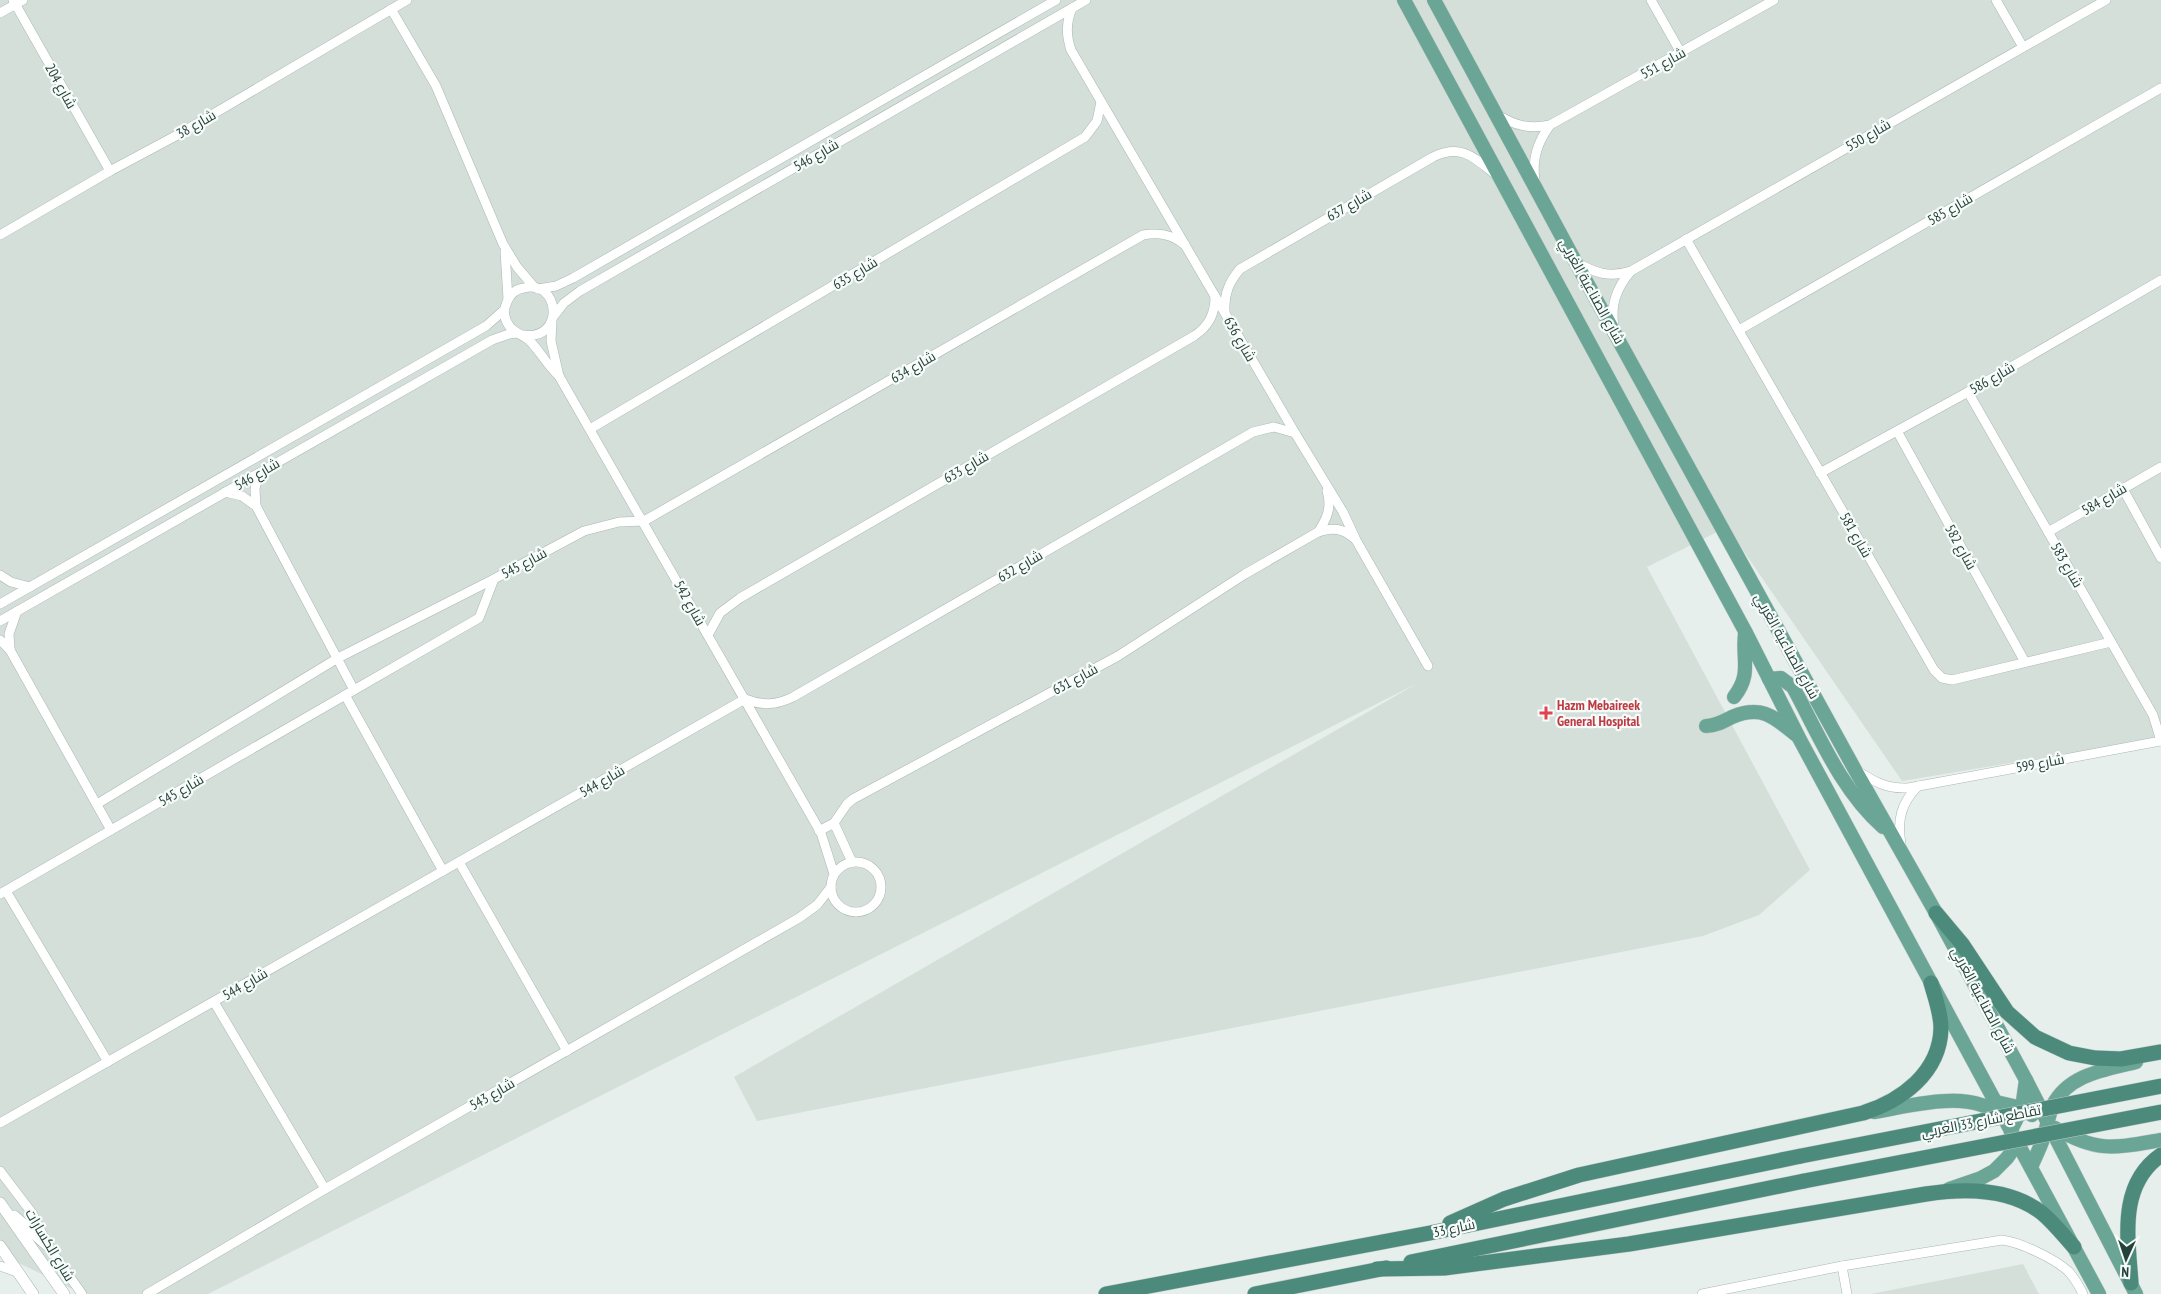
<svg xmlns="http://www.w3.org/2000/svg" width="2161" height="1294" font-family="'PT Sans Narrow',Cairo,sans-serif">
<rect width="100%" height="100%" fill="#e6efeb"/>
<g fill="#d4dfda">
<polygon points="0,0 2161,0 2161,738 1902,781 1727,527 1647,567 1810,870 1759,915 1703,936 757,1121 734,1077 1418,683 208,1294 83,1294 0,1254"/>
<polygon points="2023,1264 2039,1294 1871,1294"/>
</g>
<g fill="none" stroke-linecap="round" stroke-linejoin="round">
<defs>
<g id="minor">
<polyline points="13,0 110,171"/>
<polyline points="1651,0 1681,53"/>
<polyline points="1996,0 2023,47"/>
<path d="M 1072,8 C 1066,23 1066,35 1071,50 L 1295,433 L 1343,512 L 1356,540 L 1428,666"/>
<polyline points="391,9 436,86 503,244 517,267 534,287"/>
<polyline points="0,13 23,0"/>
<path d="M 1498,115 C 1515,126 1530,129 1550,125 L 1774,0"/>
<path d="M 1535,181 C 1532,159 1537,143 1550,125"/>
<polyline points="0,235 110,171 181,133 407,0"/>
<polyline points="1686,239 1934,670 1942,678 1952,680 2111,642"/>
<polyline points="505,251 508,299"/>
<path d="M 1576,262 C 1595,273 1609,278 1631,271 L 2106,0"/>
<polyline points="538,289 556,286 573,278 1056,0"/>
<path d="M 1225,311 C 1224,294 1229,282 1240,269 L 1433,157 C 1462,143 1475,158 1497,176"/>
<polyline points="553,317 564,303 580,291 1086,0"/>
<polyline points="552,322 551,341 559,376"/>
<path d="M 1614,325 C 1610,304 1617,287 1631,271"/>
<polyline points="1739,330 2161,88"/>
<path d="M 523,335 C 566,341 560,279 524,288 C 516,289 510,294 507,302 C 503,310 504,320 510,327 C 515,333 523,335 529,340 C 540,351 547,365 559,376 L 821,833 L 834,874"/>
<polyline points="1968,392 2153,715 2161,741"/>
<polyline points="590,429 1085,137 1097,121 1101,102"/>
<polyline points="1897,431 2025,662"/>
<polyline points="259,473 255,489 256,506 354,690"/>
<polyline points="1820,473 1968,392 2161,280"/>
<polyline points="2123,489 2161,558"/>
<polyline points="225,492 242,496 256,506"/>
<path d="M 1318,532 C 1327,519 1332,507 1327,491"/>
<polyline points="2048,532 2161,467"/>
<polyline points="0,575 11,582 30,587"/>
<polyline points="0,604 486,326 504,310"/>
<polyline points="0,621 492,340 509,334 517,333"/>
<path d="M 708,635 L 720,613 L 740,598 L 1194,336 C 1209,326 1215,314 1215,296"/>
<polyline points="0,640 10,650 111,830"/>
<polyline points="10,649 9,634 17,611"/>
<polyline points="345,695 443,871"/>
<path d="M 1858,771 C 1874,782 1888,789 1908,788 L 2161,741"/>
<polyline points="97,804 338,658 494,579"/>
<path d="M 834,823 L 847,804 L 853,799 L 1118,656 L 1245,574 L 1318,532 C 1332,527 1343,528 1355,539"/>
<polyline points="819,831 834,823 852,862"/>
<path d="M 1901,844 C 1897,820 1901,803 1918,786"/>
<polyline points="459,862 567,1051"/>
<circle cx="856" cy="887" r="25"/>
<polyline points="6,891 108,1062"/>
<path d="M 0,894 L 479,618 L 494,579 L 584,531 L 619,522 L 644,521 L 1143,235 C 1159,232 1172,234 1185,245"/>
<polyline points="214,1002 325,1189"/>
<path d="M 0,1123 L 745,699 C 763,706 776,705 793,697 L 1253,432 L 1274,427 L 1295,433"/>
<polyline points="0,1171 32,1213 48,1246 82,1294"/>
<polyline points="0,1266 17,1272"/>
<polyline points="1842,1266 1847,1294"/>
<polyline points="147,1294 325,1189 799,918 817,905 831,887"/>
<path d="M 1702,1294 L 1842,1266 L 2002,1240 C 2020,1242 2055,1259 2068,1271 C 2075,1278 2079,1286 2083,1294"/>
</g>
<g id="tertiary">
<polyline points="0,1203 64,1294"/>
<polyline points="14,1216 48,1246"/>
<polyline points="0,1246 33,1294"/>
</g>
<g id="primary">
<polyline points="1404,0 1745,631 1799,738 2099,1294"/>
<polyline points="1434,0 1575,261 1854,768 1936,913 2026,1080 2136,1294"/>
<path d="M 1769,679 L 1781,678 L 1793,687 C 1819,735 1841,790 1883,827"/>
<path d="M 1734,697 C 1752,674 1742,660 1745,634"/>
<path d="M 1706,726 C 1716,726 1724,721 1732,717 C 1761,705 1773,716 1795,734"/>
<polyline points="1996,1102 2022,1108 2032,1115"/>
<path d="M 1874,1112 C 1911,1106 1974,1087 2002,1118"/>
<path d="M 2055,1128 C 2098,1153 2114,1148 2161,1140"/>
<path d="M 2031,1167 C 2035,1158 2040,1148 2043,1139 C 2047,1128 2048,1116 2053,1105 C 2069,1074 2105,1070 2136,1062"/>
<polyline points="1949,1189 1981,1178 1994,1171 2007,1158 2012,1151 2011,1130 2022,1108 2026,1080"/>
</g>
<g id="trunk">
<polyline points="1936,913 1962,944 2007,1012 2035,1037 2069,1053 2095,1058 2121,1059 2161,1052"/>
<path d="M 1450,1223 L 1504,1199 L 1579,1175 L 1863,1113 C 1901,1101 1940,1073 1941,1028 C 1941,1013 1935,997 1931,983"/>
<polyline points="1411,1262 1804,1181"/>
<path d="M 1377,1269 L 1444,1268 L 1629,1244 L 1926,1194 C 1965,1188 2010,1188 2042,1213 C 2054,1223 2064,1236 2074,1247"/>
<path d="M 2131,1283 C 2128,1238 2118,1185 2161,1155"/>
<polyline points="1106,1294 1430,1233 1801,1156"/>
<polyline points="1255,1294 1386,1268"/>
</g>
</defs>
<use href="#minor" stroke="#a8b8b2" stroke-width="10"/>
<use href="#tertiary" stroke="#a8b8b2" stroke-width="12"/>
<use href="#primary" stroke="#c2cac8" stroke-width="15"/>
<use href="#trunk" stroke="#c2cac8" stroke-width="16"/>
<use href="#minor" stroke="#fff" stroke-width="9"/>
<use href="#tertiary" stroke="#fff" stroke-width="11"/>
<use href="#primary" stroke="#6aa596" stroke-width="14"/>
<use href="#trunk" stroke="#4c8a7c" stroke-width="15"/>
<defs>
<g id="trunk-bridge">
<polyline points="1801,1156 2161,1086"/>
<polyline points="1804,1181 2161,1112"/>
</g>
</defs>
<use href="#trunk-bridge" stroke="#c2cac8" stroke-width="16" stroke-linecap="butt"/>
<use href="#trunk-bridge" stroke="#4c8a7c" stroke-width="15"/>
</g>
<path fill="#e0444e" stroke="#f7fbf9" stroke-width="2" d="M1543.5 705.5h5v5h5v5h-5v5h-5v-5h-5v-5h5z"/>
<g text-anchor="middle" stroke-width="4.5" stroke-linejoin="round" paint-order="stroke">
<g font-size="14" fill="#24423a" stroke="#f7fbf9">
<text transform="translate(1663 63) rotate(-29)" y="5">شارع 551</text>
<text transform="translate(61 86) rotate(61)" y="5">شارع 204</text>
<text transform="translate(196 124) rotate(-30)" y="5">شارع 38</text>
<text transform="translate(1868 135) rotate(-30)" y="5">شارع 550</text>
<text transform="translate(816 155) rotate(-30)" y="5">شارع 546</text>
<text transform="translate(1349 205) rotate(-30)" y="5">شارع 637</text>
<text transform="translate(1950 209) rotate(-30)" y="5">شارع 585</text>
<text transform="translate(855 273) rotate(-31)" y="5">شارع 635</text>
<text transform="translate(1592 291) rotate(61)" y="5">شارع الصناعية الغربي</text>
<text transform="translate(1240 339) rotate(60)" y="5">شارع 636</text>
<text transform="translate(913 367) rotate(-30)" y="5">شارع 634</text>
<text transform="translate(1992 378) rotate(-30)" y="5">شارع 586</text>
<text transform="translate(966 467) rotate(-30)" y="5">شارع 633</text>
<text transform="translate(257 474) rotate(-30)" y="5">شارع 546</text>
<text transform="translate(2104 499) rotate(-30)" y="5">شارع 584</text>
<text transform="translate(1856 535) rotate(60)" y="5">شارع 581</text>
<text transform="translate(1961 547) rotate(61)" y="5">شارع 582</text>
<text transform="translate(524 563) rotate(-28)" y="5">شارع 545</text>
<text transform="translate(2067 565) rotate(60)" y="5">شارع 583</text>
<text transform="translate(1020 566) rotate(-30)" y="5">شارع 632</text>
<text transform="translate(690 603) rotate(61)" y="5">شارع 542</text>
<text transform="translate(1787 646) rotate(61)" y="5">شارع الصناعية الغربي</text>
<text transform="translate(1075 679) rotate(-28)" y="5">شارع 631</text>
<text transform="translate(2040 763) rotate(-11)" y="5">شارع 599</text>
<text transform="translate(602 781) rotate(-30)" y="5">شارع 544</text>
<text transform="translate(181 790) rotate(-30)" y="5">شارع 545</text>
<text transform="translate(245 984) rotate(-30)" y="5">شارع 544</text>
<text transform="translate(1983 1000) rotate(62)" y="5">شارع الصناعية الغربي</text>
<text transform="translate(492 1094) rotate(-30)" y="5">شارع 543</text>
<text transform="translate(1981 1121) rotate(-11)" y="5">تقاطع شارع 33 الغربي</text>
<text transform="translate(1454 1228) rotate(-12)" y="5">شارع 33</text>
<text transform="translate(50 1245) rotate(59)" y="5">شارع الكسارات</text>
</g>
<g font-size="14" font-weight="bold" fill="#be3a42" stroke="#f7fbf9" text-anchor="start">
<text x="1557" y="710">Hazm Mebaireek<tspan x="1557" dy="16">General Hospital</tspan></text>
</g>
</g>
<g transform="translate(2126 1259) rotate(183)" stroke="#f7fbf9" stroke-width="4" paint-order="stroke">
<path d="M0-4L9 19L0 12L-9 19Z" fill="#24423a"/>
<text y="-8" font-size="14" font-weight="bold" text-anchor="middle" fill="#24423a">N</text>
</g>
</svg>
